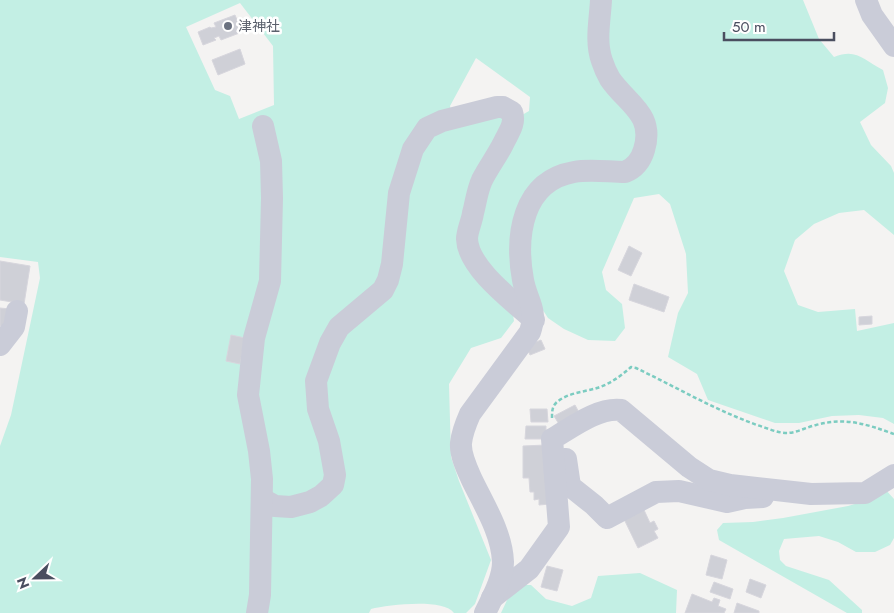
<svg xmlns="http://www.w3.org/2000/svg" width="894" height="613" font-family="Jost,'Noto Sans JP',sans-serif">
<rect width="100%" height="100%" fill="#f4f3f2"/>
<g fill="#c3efe4" fill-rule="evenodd">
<path d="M 0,0 L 803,0 L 819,39 L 834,57 C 857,48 863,60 883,70 L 888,88 L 885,103 L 860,122 L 871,145 L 891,166 L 894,173 L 894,235 L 864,210 L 839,213 L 814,224 L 795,240 L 784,271 L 798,305 L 818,312 L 855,309 L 857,331 L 894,323 L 894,424 L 883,418 L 859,415 L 832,416 L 799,423 L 775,423 L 708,400 L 697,374 L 668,357 L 678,313 L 688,293 L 686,254 L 670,204 L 659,194 L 634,198 L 602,272 L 606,290 L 622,304 L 625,328 L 615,341 L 588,340 L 564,329 L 548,318 L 537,301 L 512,308 L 514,321 L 501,338 L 471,348 L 449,384 L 451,457 L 459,481 L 491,560 L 475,604 L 466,613 L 454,613 C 443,598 388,605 371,609 L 369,613 L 0,613 L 0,446 L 11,415 L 40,278 L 38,262 L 0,257 ZM 240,3 L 273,46 L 274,105 L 239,119 L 230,96 L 215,90 L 186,27 ZM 476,58 L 530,97 L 529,111 L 522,115 L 497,112 L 455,125 L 450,106 Z"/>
<polygon points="885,489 894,499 894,538 890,545 875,552 856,552 838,542 819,536 784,539 779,551 780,560 786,566 829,580 862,610 862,613 847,613 719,540 717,530 723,523 753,522 783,518 848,506 868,500"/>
<polygon points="640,573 677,590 676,613 501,613 508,598 522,585 531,585 546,599 572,606 591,598 598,576"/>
</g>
<g fill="#cfd0d7" stroke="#d7d6dd">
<polygon points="235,15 242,32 221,40 219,36 214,38 216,40 203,45 198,32 210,27 211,28 216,27 214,23"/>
<polygon points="240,49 245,64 218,75 212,60"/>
<polygon points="629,246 642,253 631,276 618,270"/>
<polygon points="0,261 30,266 24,304 0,300"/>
<polygon points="634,284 669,297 664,312 629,300"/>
<polygon points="0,308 10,309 7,327 0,326"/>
<polygon points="872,316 872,324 859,325 859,317"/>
<polygon points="231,335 245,338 240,364 226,361"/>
<polygon points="541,340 545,349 530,355 526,346"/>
<polygon points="575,405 582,418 562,429 554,416"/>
<polygon points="530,409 547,409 548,422 531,422"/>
<polygon points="526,426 546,426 546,439 525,439"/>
<polygon points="546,445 550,504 539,505 539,499 534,500 534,492 530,492 529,478 523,478 523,446"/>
<polygon points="644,510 650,523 654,521 658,529 654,531 658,538 638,548 624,519"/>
<polygon points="711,555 727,560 722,579 706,575"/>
<polygon points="547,566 563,570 557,591 541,587"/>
<polygon points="750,579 766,585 761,598 746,592"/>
<polygon points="714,582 733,589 730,599 710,592"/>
<polygon points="692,594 712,602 714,598 720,600 718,606 726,609 724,613 685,613"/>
<polygon points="737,603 759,611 759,613 734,613"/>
</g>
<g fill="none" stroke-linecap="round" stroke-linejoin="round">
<path stroke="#7cccc1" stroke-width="2.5" stroke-dasharray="4 2.5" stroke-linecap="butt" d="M 552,418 C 552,412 552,407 556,403 C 566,393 584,392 597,388 C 610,384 621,376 631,367 L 636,368 C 676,387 715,410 757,425 C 767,428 777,433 787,433 C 796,433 807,427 816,425 C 846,417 866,424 894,434"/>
<g stroke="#caccd8" stroke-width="22">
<polyline points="866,0 872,15 894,46"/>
<polyline points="0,345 14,327 17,311"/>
<polyline points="566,459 570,486 594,505 607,518 656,492 679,491 727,502 745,498 763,497"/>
<path d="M 262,499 L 275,506 L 291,507 L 310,502 L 321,496 L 333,485 L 335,475 L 329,441 L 318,409 L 316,381 L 330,343 L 339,327 L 383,290 L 388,280 L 392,264 L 399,193 L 413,149 L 427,128 L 442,121 L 497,107 L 503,107 L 512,112 C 516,124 508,133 503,144 C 497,156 488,168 482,180 C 477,191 476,202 473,213 C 472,221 467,231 467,239 C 468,268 513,301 534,320"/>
<path d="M 492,598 L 529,569 L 559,527 L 552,439 C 571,428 598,407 621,410 L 689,467 L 709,480 L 730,485 L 811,494 L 865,493 L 894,475"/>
<polyline points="257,613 260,595 262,479 259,451 248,395 254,338 270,281 272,198 271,161 263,126"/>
<path d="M 485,613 C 492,598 503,579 503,562 C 502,533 484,505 472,480 C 467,469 460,455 461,443 C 462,433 466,423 470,414 L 530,332 C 538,308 527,302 523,280 C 515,236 522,181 574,172 C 590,169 609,172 625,172 C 635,168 641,160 644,150 C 655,114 627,104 610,79 C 607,74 604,67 602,61 C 595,42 600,20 601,0"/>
</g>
</g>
<circle fill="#6b7280" stroke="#fff" stroke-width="2" cx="228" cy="26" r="5"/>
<g text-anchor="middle" stroke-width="5" stroke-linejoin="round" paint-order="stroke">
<g font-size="14" fill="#5b616d" stroke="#fff" text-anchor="start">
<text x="238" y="31">津神社</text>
</g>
</g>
<g transform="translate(35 578) rotate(248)" stroke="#ffffff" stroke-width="4" paint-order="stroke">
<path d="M0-4L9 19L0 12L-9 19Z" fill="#4a4e5f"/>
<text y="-8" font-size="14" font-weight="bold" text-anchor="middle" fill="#4a4e5f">N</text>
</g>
<path d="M724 32v8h110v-8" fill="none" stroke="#4a4e5f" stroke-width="2.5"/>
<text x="732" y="32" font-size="15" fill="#4a4e5f" stroke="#ffffff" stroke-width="4" paint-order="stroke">50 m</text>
</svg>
